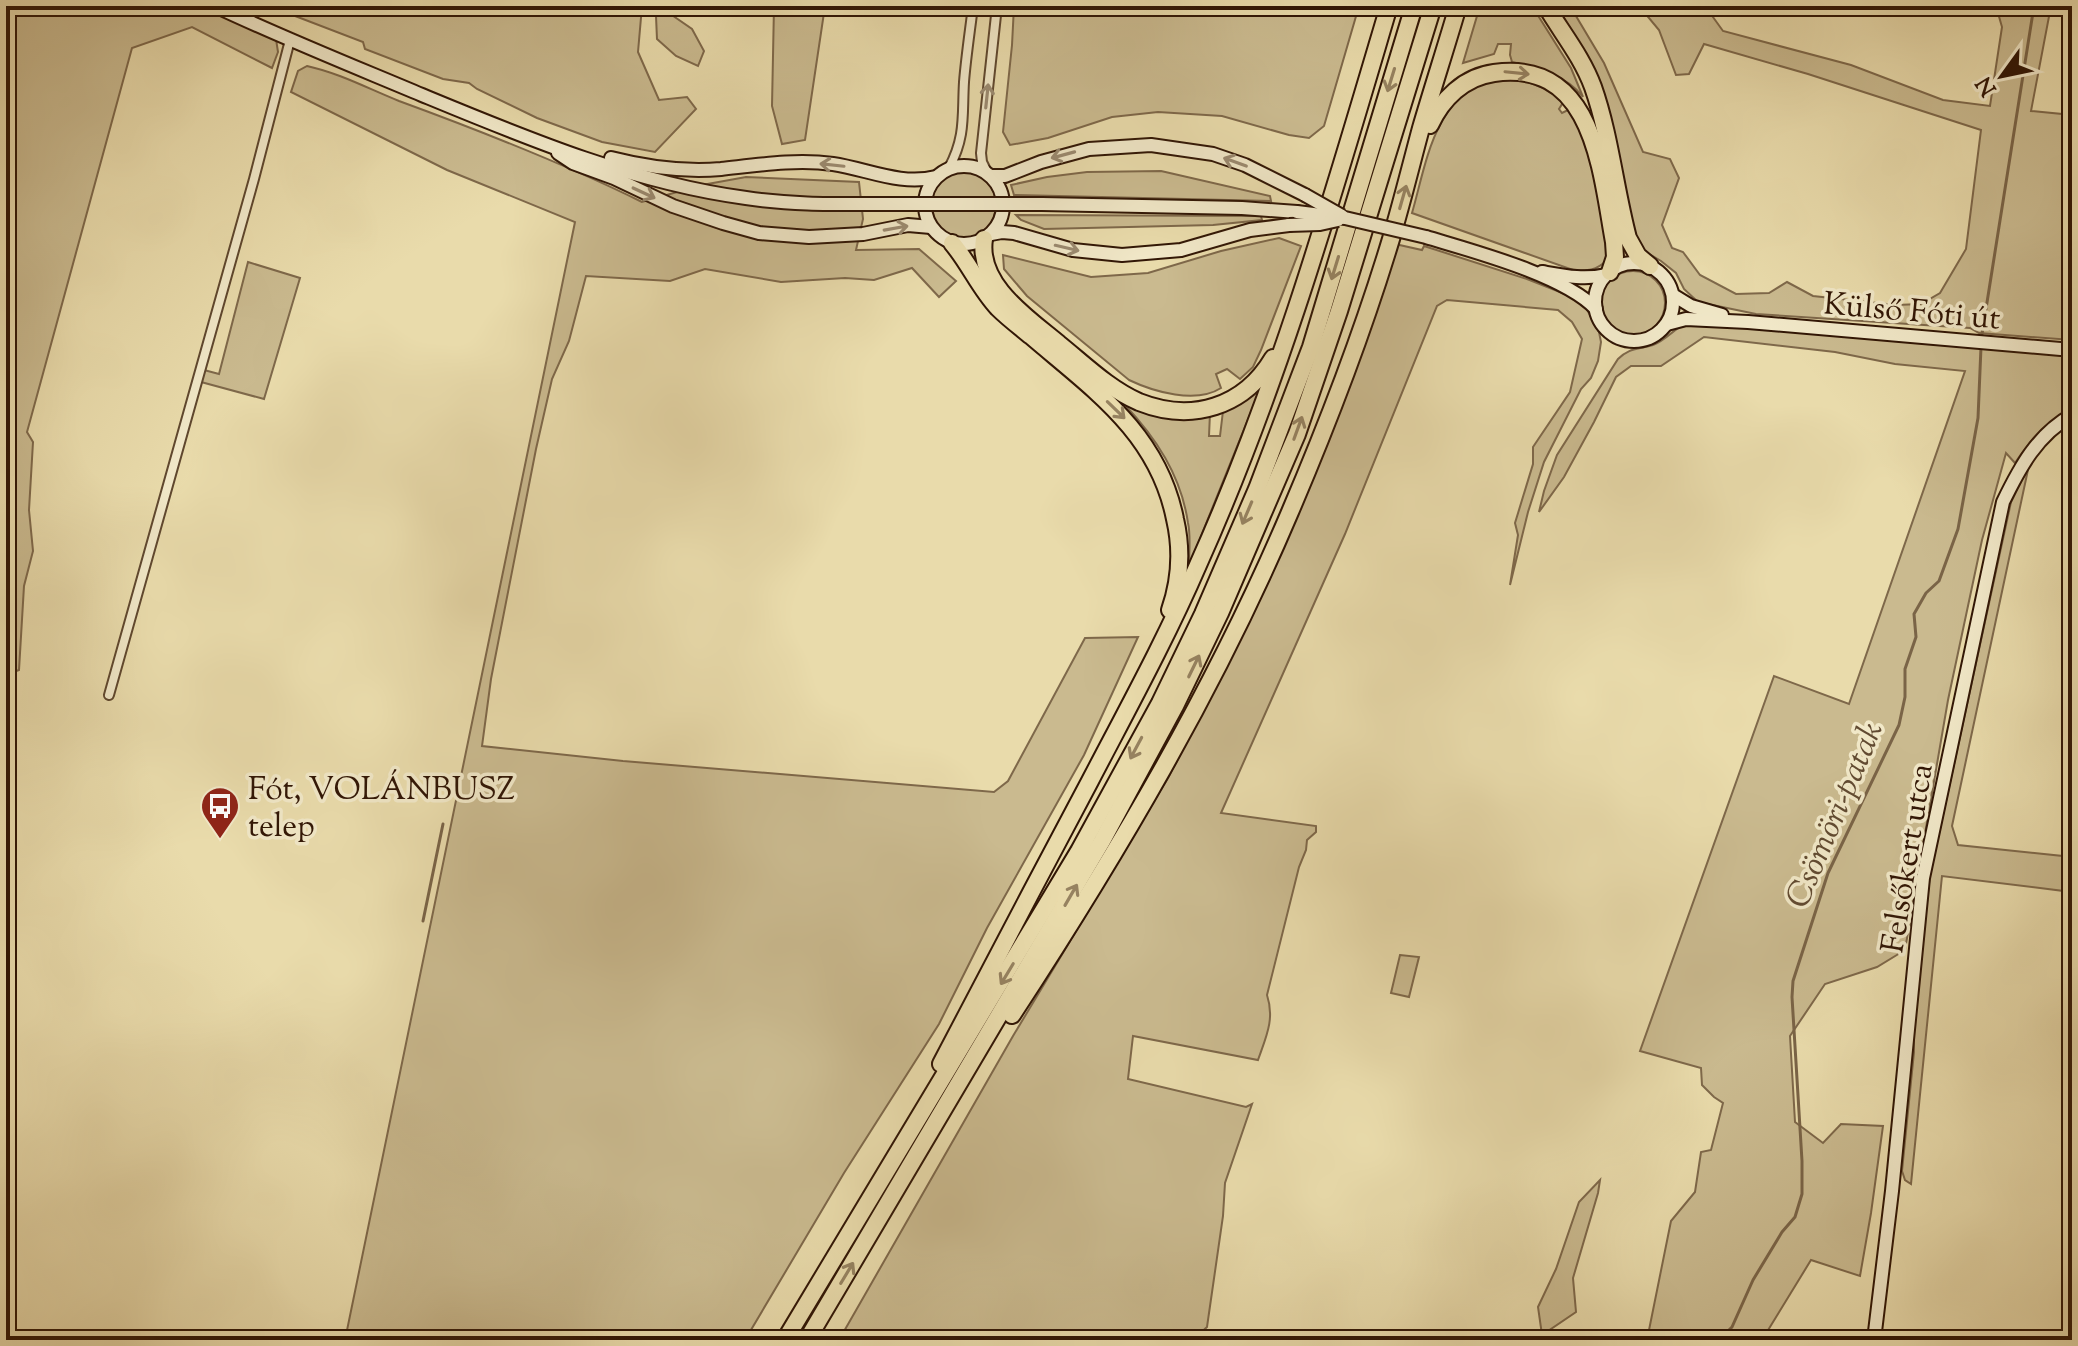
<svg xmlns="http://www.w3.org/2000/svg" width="2078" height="1346" font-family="'Sorts Mill Goudy',serif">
<rect width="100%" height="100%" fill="#e9dbab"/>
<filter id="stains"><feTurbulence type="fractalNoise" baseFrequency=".0025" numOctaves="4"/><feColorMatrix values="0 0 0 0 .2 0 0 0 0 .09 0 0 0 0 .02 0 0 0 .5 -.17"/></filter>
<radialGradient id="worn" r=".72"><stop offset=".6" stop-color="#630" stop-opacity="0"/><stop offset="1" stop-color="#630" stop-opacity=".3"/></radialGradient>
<g fill="#caba8f" stroke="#7e684a" stroke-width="2">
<polygon points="6,6 205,6 276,39 278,52 272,68 192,27 132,48 27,432 33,442 29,510 33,551 24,586 19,670 6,675"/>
<polygon points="269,6 642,6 638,52 659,100 687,97 696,109 655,152 602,142 537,118 477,89 469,83 443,79 365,49 363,42"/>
<polygon points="774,6 825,6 805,140 782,144 772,106"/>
<polygon points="1014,6 1359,6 1324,126 1309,138 1289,135 1222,116 1158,112 1112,117 1048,138 1010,145 1003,132 1012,45"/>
<path d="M 1480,6 L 1532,6 L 1571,68 L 1583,97 C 1566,75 1538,68 1512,62 L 1510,55 L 1511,44 L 1498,44 L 1494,54 L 1463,63 Z"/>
<polygon points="1557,6 1570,6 1604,63 1643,152 1670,159 1679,178 1662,225 1672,248 1683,252 1700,275 1736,294 1769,293 1787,282 1813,296 1896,305 1921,304 1940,293 1966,249 1981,130 1808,74 1704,44 1689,74 1676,75 1659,30 1639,6 1705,6 1723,31 1851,65 1943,100 1990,106 2002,27 1996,6 2051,6 2031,111 2072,115 2072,340 1979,333 1970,328 1756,314 1698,302 1684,289 1676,273 1661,261 1644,251 1634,235 1613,129 1594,70"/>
<polygon points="666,11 692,29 704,51 698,66 676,56 657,39 656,16"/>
<path d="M 307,66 C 339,73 369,89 399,101 C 481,131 563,163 642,202 L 702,185 L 746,177 L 859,182 L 863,219 L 856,250 L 919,249 L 956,281 L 939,297 L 912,268 L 874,280 L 845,278 L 781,282 L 705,269 L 670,281 L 586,276 L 569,341 L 552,379 L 536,449 L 491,679 L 482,746 L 623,761 L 994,792 L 1008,781 L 1085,638 L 1138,637 L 1084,755 L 987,928 L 939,1024 L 844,1173 L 745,1340 L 345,1340 L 575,222 L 447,170 L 291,92 L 298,71 Z"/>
<path d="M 1517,78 L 1541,87 L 1564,101 L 1559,109 L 1562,113 L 1570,109 L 1582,126 L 1606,222 L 1607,260 C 1596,271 1588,271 1573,270 L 1412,213 C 1426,165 1434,95 1492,80 C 1500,78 1509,79 1517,78 Z"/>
<polygon points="1161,171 1270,196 1271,201 1014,195 1011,185 1047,177 1087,172"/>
<circle cx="963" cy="205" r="33"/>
<polygon points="1016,215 1261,216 1262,220 1213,225 1044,229 1021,220"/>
<path d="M 1279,238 L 1301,246 L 1261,350 L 1253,367 L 1240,379 L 1227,369 L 1216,374 L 1221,388 C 1196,404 1154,392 1129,380 L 1027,296 L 1004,269 L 1003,255 L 1091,277 L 1148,273 L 1221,251 Z"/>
<path d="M 1395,244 L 1422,250 L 1424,246 L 1527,279 L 1570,296 L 1584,304 L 1599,332 L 1601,342 L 1598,361 L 1591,378 L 1581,389 L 1544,462 L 1528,512 L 1510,585 L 1518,535 L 1515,523 L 1533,464 L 1533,447 L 1570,392 L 1582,339 L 1572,322 L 1558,310 L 1447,300 L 1437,306 L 1345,534 L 1221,813 L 1316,826 L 1316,832 L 1307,840 L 1306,850 L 1299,867 L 1267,995 C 1275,1019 1266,1037 1258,1060 L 1133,1036 L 1128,1079 L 1246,1107 L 1252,1104 L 1225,1183 L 1223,1216 L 1207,1327 L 1193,1340 L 839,1340 L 1013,1036 L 1168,778 L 1228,664 Z"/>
<polygon points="248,262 300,278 264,399 201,382 204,370 219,374"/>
<circle cx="1633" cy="303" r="32"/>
<path d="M 1686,323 L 1706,323 L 2072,356 L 2072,406 C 2045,425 2033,436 2015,463 L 2006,453 L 1982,540 L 1948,700 L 1905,950 L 1877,967 L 1825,984 L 1790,1036 L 1795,1122 L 1823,1143 L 1841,1124 L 1883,1126 L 1871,1213 L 1860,1276 L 1811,1260 L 1762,1340 L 1647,1340 L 1671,1221 L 1695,1192 L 1701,1152 L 1711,1150 L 1723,1103 L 1714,1097 L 1702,1085 L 1701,1068 L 1640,1051 L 1774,676 L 1849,704 L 1965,371 L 1895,364 L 1835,352 L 1704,337 L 1661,366 L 1631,366 L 1616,377 L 1594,422 L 1564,477 L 1539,512 L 1544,491 L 1557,455 L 1618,359 C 1630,347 1638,350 1653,345 C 1666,340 1674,329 1686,323 Z"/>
<path d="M 1261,387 L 1189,566 C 1189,552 1191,536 1188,523 C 1181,475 1156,438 1124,404 L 1210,413 L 1209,436 L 1220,436 L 1223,411 Z"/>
<polygon points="2029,465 1952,826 1958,845 2072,857 2072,892 1942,876 1911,1184 1905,1180 1902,1171 1914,1052 1914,1013 1930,875 2011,502"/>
<polygon points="1400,955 1419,957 1409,997 1391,993"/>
<polygon points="1600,1180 1598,1193 1573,1278 1576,1312 1542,1335 1538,1307 1556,1269 1579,1202"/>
</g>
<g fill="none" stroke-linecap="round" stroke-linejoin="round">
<g stroke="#7a6447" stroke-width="3">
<polyline points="1982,334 2034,6"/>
<polyline points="423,921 443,824"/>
<polyline points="1719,1340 1732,1327 1753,1280 1782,1232 1795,1217 1802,1194 1802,1161 1792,997 1793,981 1828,873 1899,725 1905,697 1905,669 1916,637 1914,614 1926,593 1939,581 1958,529 1978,418 1981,347"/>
</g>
<defs>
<g id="street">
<path d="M 949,168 C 966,136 962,116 964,82 C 966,57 970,31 973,6"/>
<polyline points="987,172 982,162 981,153 997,6"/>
<polyline points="109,695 254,179 290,40"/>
</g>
<g id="secondary">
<path d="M 215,6 C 283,38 353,66 422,95 C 526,138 633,183 746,198 C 792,205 838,204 885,204"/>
<polyline points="558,153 573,163 614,178 673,206 723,223 759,233 809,237 863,234 908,225 931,227"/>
<path d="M 611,158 C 646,167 685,172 721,169 C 758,165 796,159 833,164 C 867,169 901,186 936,177"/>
<circle cx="964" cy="205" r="39"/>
<polyline points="991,176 1005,176 1041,162 1089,149 1151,145 1213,154 1245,165 1305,195"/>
<polyline points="1042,204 1242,208 1297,212"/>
<polyline points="991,234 1002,232 1014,233 1073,250 1122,255 1181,250 1250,230 1289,225"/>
<path d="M 1426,237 C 1472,251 1564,275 1596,309"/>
<circle cx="1634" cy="302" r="39"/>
<path d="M 1542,272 C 1565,276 1584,280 1606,275"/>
<polyline points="1673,295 1691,306 1722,315"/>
<polyline points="1667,324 1686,319 1748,322 2072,350"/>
<path d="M 1874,1340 L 1892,1191 L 1923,878 L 2003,502 C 2020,467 2037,435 2072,415"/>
</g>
<g id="highway">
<path d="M 1546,6 C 1562,33 1582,57 1593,87 C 1610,135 1615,189 1628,238 L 1638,256 L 1650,266"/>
<path d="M 1430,125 C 1442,99 1464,77 1494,73 C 1594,59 1601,171 1614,242 L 1615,257 L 1610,272"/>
<path d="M 984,239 C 977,285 1028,318 1059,344 C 1084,364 1109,389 1139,402 C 1192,423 1244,407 1273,358"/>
<path d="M 952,243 C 969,263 980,289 998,308 C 1008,318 1020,327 1031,336 C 1094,390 1158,433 1175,519 C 1182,549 1180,581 1170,610"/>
<path d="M 1012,1015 C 1117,854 1215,689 1290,512 C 1328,423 1363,332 1391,239 C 1402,202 1411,165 1421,128 C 1433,87 1446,47 1458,6"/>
<path d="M 941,1064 C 990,970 1040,875 1090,781 C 1127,710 1166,639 1198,565 C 1279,385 1333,195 1389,6"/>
<polyline points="785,1340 1079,851 1160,703 1203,614 1257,489 1311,347 1414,6"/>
<polyline points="807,1340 1102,841 1175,706 1220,613 1297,434 1339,311 1433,6"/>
</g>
</defs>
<use href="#street" stroke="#5f472e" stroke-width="12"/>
<use href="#secondary" stroke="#311605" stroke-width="16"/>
<use href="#highway" stroke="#311605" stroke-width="20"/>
<use href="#street" stroke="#f1e8c8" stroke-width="8"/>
<use href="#secondary" stroke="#f1e8c8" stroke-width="12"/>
<use href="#highway" stroke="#e9dbab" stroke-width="16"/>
<defs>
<g id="secondary-bridge">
<polyline points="1305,195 1342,216"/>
<polyline points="885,204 1042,204"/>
<polyline points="1297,212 1345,218 1426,237"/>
<polyline points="1289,225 1320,224 1338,220"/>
</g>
</defs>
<use href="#secondary-bridge" stroke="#311605" stroke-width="16" stroke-linecap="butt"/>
<use href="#secondary-bridge" stroke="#f1e8c8" stroke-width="12"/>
</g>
<defs><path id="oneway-shaft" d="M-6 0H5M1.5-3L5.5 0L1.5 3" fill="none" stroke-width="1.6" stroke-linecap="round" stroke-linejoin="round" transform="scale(2)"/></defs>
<g stroke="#968260">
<use href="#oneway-shaft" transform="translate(1517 73) rotate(6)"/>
<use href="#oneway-shaft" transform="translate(1391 80) rotate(107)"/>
<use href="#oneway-shaft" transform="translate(1403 197) rotate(-74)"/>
<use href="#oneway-shaft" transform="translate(1335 268) rotate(107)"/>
<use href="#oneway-shaft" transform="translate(1116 410) rotate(44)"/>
<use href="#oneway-shaft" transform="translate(1298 428) rotate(-70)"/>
<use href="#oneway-shaft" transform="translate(1247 513) rotate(113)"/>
<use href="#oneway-shaft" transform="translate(1194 666) rotate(-64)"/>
<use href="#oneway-shaft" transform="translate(1136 748) rotate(118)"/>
<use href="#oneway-shaft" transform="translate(1071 895) rotate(-60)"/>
<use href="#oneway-shaft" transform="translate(1007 974) rotate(121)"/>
<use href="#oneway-shaft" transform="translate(847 1273) rotate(-59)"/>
</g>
<g stroke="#9b8a70">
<use href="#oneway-shaft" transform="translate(987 96) rotate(-84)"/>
<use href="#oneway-shaft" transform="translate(1063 155) rotate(165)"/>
<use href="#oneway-shaft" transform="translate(1235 162) rotate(-160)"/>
<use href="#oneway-shaft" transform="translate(832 165) rotate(-174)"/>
<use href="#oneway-shaft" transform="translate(644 193) rotate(25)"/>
<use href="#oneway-shaft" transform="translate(896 228) rotate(-10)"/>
<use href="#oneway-shaft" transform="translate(1067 248) rotate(13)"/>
</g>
<defs>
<symbol id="bus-pin" viewBox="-11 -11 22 30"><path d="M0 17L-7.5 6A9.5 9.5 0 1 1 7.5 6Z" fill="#8f2418" stroke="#f1e8c8"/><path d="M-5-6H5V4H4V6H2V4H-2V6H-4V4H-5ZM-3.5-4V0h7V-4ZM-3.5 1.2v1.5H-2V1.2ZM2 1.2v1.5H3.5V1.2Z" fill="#fff"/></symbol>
</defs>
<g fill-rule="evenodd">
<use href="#bus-pin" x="198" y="784" width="44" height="60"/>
</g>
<g text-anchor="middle" stroke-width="7" stroke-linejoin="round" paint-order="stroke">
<g font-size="32" fill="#311605" stroke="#f1e8c8">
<text transform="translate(1912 310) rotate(5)" y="11">Külső Fóti út</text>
<text transform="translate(1906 858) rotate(-81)" y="11">Felsőkert utca</text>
</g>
<g font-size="32" fill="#311605" stroke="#f1e8c8" text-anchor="start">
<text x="248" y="799">Fót, VOLÁNBUSZ<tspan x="248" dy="37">telep</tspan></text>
</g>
<g font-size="34" font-style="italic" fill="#614a31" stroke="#f1e8c8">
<text transform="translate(1833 814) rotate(-67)" y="12">Csömöri-patak</text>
</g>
</g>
<rect width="2078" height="1346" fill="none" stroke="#e9dbab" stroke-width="32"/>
<rect x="8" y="8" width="2062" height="1330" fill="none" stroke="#311605" stroke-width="4"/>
<rect x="16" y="16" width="2046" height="1314" fill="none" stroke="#311605" stroke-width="2"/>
<g transform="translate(2002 76) rotate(237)" stroke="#f1e8c8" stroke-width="6" paint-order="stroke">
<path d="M0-6L14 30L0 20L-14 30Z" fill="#311605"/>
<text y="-12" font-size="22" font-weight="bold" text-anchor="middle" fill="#311605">N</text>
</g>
<rect width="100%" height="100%" filter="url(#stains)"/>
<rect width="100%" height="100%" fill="url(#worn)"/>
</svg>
